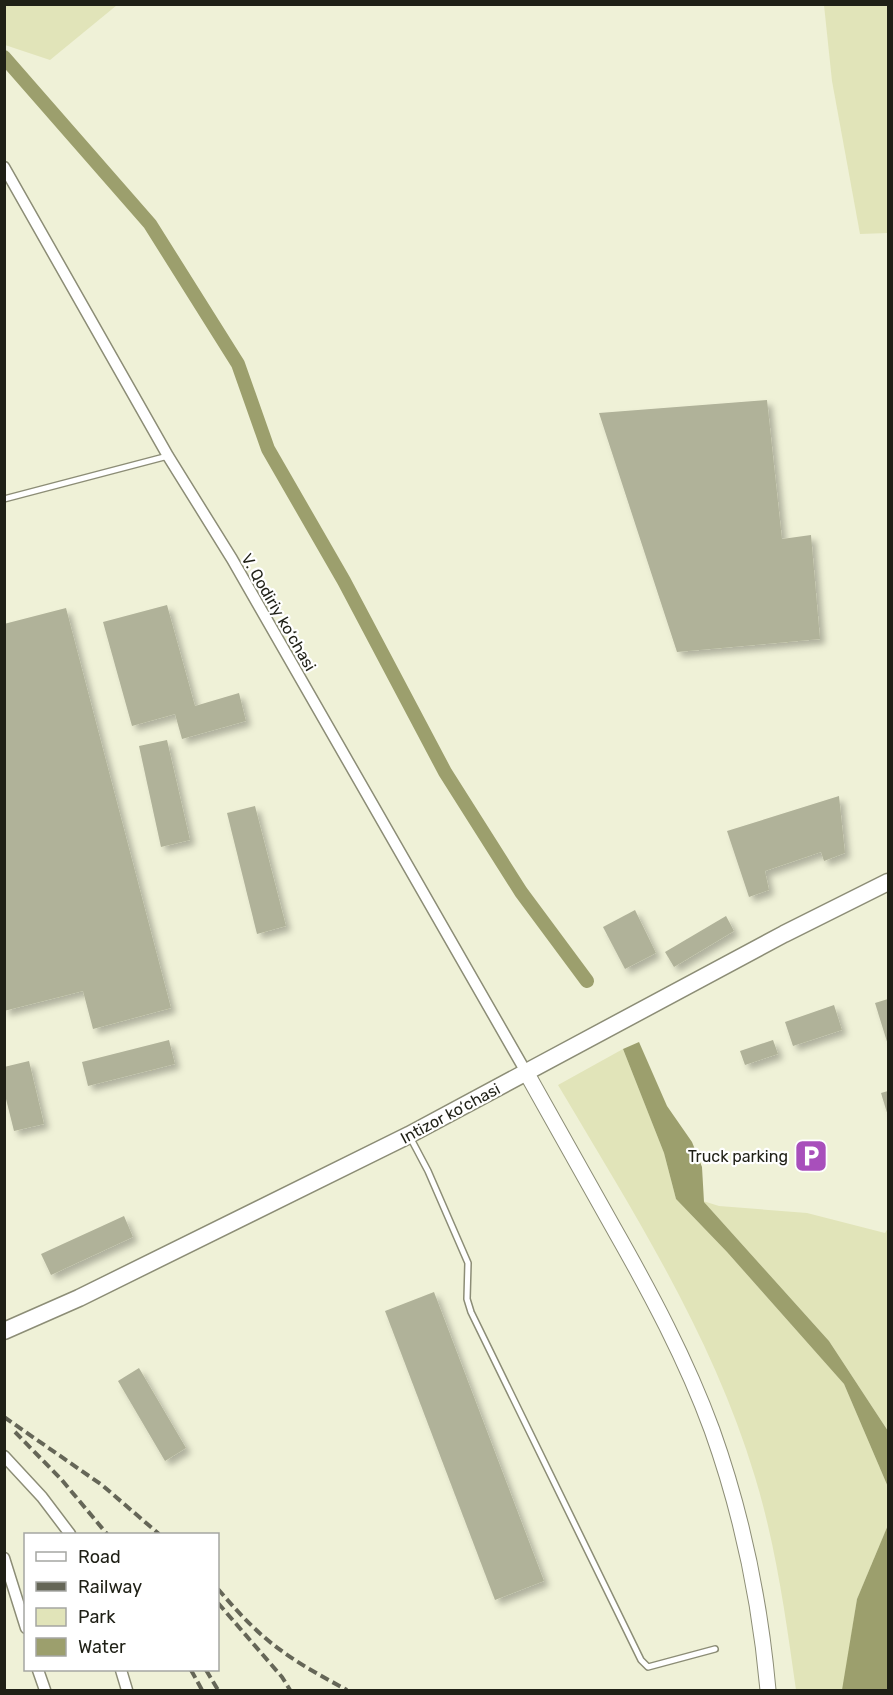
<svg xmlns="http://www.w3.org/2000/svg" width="893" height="1695" font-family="Rubik,sans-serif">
<defs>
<filter id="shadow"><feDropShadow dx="5" dy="5" stdDeviation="3" flood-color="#0004"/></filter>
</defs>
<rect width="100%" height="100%" fill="#eff1d7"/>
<g fill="#e1e4b9">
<polygon points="5,4 117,4 117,5 50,60 5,45"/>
<polygon points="824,5 888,5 888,233 860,234 832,81"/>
<path d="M 623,1049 L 664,1153 L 676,1199 L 727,1252 L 844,1384 L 888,1487 L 888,1525 L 857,1599 L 843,1690 L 796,1690 C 786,1619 776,1546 755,1477 C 713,1336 632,1210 558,1085 Z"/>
<polygon points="703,1201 719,1206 807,1213 885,1233 888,1228 888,1431 829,1341"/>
</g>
<g fill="#9c9f6d">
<polygon points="639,1042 667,1106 692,1142 702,1167 704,1202 829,1341 888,1431 888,1487 844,1384 727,1252 676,1199 664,1153 623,1049"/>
<polygon points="888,1525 888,1690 842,1690 857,1599"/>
</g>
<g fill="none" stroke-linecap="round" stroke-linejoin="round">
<polyline stroke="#9c9f6d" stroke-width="14" points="4,57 150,224 238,364 268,449 344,581 445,772 521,892 587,981"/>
</g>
<g fill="#b0b299" filter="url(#shadow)">
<polygon points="767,400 782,539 811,535 820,639 677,652 599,413"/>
<polygon points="167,605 195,706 239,693 246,721 182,739 175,714 132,726 103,622"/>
<polygon points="66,608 171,1008 93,1029 83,991 4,1011 4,624"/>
<polygon points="167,740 190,840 161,847 139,746"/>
<polygon points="839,796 845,853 824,861 821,852 765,871 769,890 749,897 727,831"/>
<polygon points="255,806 286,926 257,934 227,813"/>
<polygon points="635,910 656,953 625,969 603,927"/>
<polygon points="726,916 734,931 674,967 665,952"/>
<polygon points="888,999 888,1045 875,1003"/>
<polygon points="834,1005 842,1030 793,1046 785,1022"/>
<polygon points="169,1040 175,1064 88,1086 82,1062"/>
<polygon points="773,1040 778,1054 745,1065 740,1051"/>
<polygon points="29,1061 44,1124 14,1131 4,1091 4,1067"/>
<polygon points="888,1091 888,1116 881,1093"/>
<polygon points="124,1216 133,1237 51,1275 41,1254"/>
<polygon points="434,1292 544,1581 495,1600 385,1311"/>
<polygon points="139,1368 186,1448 165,1461 118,1381"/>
</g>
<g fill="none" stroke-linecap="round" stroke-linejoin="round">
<defs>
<g id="lane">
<polyline points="4,499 168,456"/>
<polyline points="410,1137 428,1171 468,1263 467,1299 471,1312 641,1660 648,1667 715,1649"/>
</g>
<g id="street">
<polyline points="4,167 168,456 232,559 526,1072"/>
<polyline points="4,1456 42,1497 70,1534"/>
<polyline points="4,1558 26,1628"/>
<polyline points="38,1670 45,1690"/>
<polyline points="121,1670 127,1690"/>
</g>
<path id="secondary" d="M 526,1072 C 555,1124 584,1175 613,1227 C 650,1292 686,1359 712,1430 C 742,1514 760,1601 768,1690"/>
<polyline id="primary" points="4,1331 79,1298 409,1135 784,934 888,882"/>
</defs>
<use href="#lane" stroke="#8c8d76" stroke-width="8"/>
<use href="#street" stroke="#8c8d76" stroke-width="13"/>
<use href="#secondary" stroke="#8c8d76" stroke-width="17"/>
<use href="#primary" stroke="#8c8d76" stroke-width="19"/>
<use href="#lane" stroke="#fff" stroke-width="5"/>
<use href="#street" stroke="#fff" stroke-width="10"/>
<use href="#secondary" stroke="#fff" stroke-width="15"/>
<use href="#primary" stroke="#fff" stroke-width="16"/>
<g stroke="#656657" stroke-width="4" stroke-dasharray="9 4.5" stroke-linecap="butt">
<polyline points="4,1417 102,1485 159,1534"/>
<polyline points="15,1432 61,1479 107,1534"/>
<path d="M 218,1589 C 235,1609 253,1629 275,1646 C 297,1663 323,1677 347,1690"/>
<polyline points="218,1603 282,1677 290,1690"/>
<polyline points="191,1670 202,1690"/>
<polyline points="206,1670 218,1690"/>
</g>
</g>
<defs>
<symbol id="parking-square" viewBox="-11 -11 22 22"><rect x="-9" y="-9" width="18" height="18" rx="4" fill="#a84fbb" stroke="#fff"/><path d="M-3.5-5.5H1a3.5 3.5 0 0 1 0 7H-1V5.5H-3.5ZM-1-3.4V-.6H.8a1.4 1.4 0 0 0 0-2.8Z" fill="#fff"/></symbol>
</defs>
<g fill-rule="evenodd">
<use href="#parking-square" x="792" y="1137" width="38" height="38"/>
</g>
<g text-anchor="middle" stroke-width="4.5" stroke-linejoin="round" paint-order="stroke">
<g font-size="16" fill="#1f2016" stroke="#fff">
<text transform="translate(279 612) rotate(60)" y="6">V. Qodiriy ko‘chasi</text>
<text transform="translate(450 1113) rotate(-28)" y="6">Intizor ko‘chasi</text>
</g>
<g font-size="16" fill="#1f2016" stroke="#fff" text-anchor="end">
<text x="788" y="1162">Truck parking</text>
</g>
</g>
<rect width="893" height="1695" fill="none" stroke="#1f2016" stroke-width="12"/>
<rect x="24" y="1533" width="195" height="138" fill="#ffffff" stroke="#a5a6a2" stroke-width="1.5"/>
<rect x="36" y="1552" width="30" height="9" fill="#ffffff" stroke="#a5a6a2" stroke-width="1.5"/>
<text x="78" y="1563" font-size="18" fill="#1f2016">Road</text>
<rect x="36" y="1582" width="30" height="9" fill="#656657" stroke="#a5a6a2" stroke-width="1.5"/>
<text x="78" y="1593" font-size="18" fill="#1f2016">Railway</text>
<rect x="36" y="1608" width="30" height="18" fill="#e1e4b9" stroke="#a5a6a2" stroke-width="1.5"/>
<text x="78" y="1623" font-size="18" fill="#1f2016">Park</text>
<rect x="36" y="1638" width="30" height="18" fill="#9c9f6d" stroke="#a5a6a2" stroke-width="1.5"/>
<text x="78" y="1653" font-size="18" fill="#1f2016">Water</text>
</svg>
